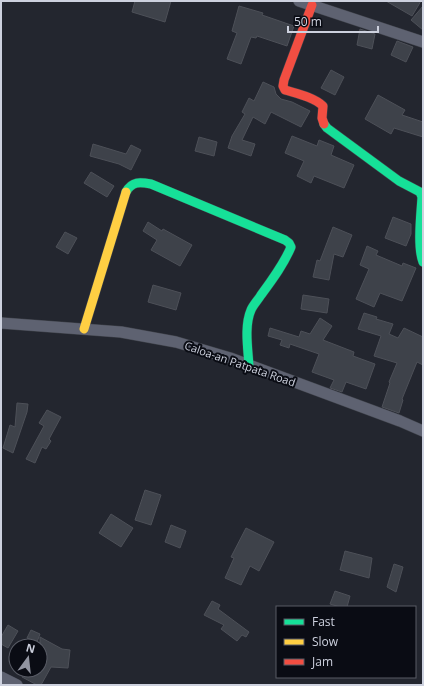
<svg xmlns="http://www.w3.org/2000/svg" width="424" height="686" font-family="'Open Sans',sans-serif">
<rect width="100%" height="100%" fill="#23262f"/>
<g fill="#3e424a" stroke="#4d5058">
<polygon points="135,1 171,1 165,22 132,12"/>
<polygon points="386,1 421,1 412,16"/>
<polygon points="239,6 263,13 262,15 294,26 287,46 257,36 256,38 251,37 241,64 227,59 237,33 232,31"/>
<polygon points="423,6 423,30 411,20"/>
<polygon points="360,29 375,34 372,49 357,45"/>
<polygon points="397,41 413,47 406,62 391,55"/>
<polygon points="331,70 344,77 335,95 321,88"/>
<polygon points="263,82 274,87 276,94 281,99 292,102 310,111 301,127 271,112 265,124 253,117 242,140 255,144 251,156 228,148 232,136 245,114 242,112 249,98 254,101"/>
<polygon points="378,95 405,110 402,115 423,122 423,137 394,128 391,134 365,119"/>
<polygon points="292,136 317,146 319,140 334,146 331,155 354,165 344,188 314,176 311,183 297,176 304,161 285,153"/>
<polygon points="199,137 217,142 214,156 195,151"/>
<polygon points="93,144 126,154 131,145 141,150 131,170 119,164 90,156"/>
<polygon points="91,172 114,186 107,197 84,183"/>
<polygon points="393,217 411,224 411,234 406,246 385,238"/>
<polygon points="148,222 162,231 163,229 192,245 180,266 151,250 157,240 143,231"/>
<polygon points="333,227 352,235 343,257 334,254 329,280 313,277 317,260 320,261"/>
<polygon points="65,232 77,238 68,254 56,247"/>
<polygon points="367,246 378,251 376,255 402,266 403,263 416,268 402,301 380,293 374,307 356,299 369,269 360,265"/>
<polygon points="153,285 181,293 176,310 148,302"/>
<polygon points="303,295 329,299 327,313 301,309"/>
<polygon points="364,313 377,317 376,319 393,324 389,334 398,338 404,328 423,337 423,365 417,362 402,399 403,400 399,413 382,407 390,383 389,382 397,363 374,356 381,336 358,329"/>
<polygon points="320,318 332,326 323,340 354,352 353,356 375,364 366,389 346,382 342,392 330,388 334,380 312,372 319,354 290,344 289,348 280,345 282,340 268,336 270,328 299,337 301,331 310,334"/>
<polygon points="17,403 28,404 27,412 13,453 3,448 10,425 15,427"/>
<polygon points="47,410 61,417 49,439 51,441 46,449 42,447 35,463 26,459 44,426 39,423"/>
<polygon points="145,490 161,495 151,525 135,520"/>
<polygon points="111,514 133,528 121,547 99,533"/>
<polygon points="171,525 186,531 180,548 165,542"/>
<polygon points="246,528 274,542 259,571 250,566 241,585 225,578 234,558 231,557"/>
<polygon points="345,551 372,558 369,578 340,570"/>
<polygon points="394,564 403,567 396,592 387,587"/>
<polygon points="335,591 350,596 347,607 340,607 330,604"/>
<polygon points="212,601 220,605 218,609 249,632 246,637 242,635 237,641 221,629 224,625 204,615"/>
<polygon points="8,625 18,631 8,648 1,644 1,637"/>
<polygon points="31,630 40,634 37,642 27,638"/>
<polygon points="40,637 62,649 70,650 68,668 51,667 41,685 37,685 22,677 26,670 40,670"/>
</g>
<g fill="none" stroke-linecap="round" stroke-linejoin="round">
<defs>
<g id="street">
<polyline points="299,1 423,42"/>
<polyline points="1,323 121,332 176,342 230,358 400,421 423,431"/>
<polyline points="1,677 17,685"/>
</g>
<g id="fast">
<path d="M 324,124 L 327,128 L 399,181 L 420,192 L 422,197 C 421,214 417,247 423,262"/>
<path d="M 126,192 C 132,181 140,182 151,184 L 285,240 L 289,243 L 291,247 C 284,264 272,280 261,295 C 258,300 253,305 251,310 C 244,326 248,349 249,366"/>
</g>
<polyline id="slow" points="84,329 126,192"/>
<path id="jam" d="M 312,5 L 284,80 L 283,86 L 285,90 C 298,94 313,97 323,106 L 322,118 L 324,124"/>
</defs>
<use href="#street" stroke="#3f424a" stroke-width="12"/>
<use href="#fast" stroke="#3f424a" stroke-width="10"/>
<use href="#slow" stroke="#3f424a" stroke-width="10"/>
<use href="#jam" stroke="#3f424a" stroke-width="10"/>
<use href="#street" stroke="#5e6271" stroke-width="11"/>
<use href="#fast" stroke="#16e098" stroke-width="9"/>
<use href="#slow" stroke="#ffcf43" stroke-width="9"/>
<use href="#jam" stroke="#f24e42" stroke-width="9"/>
</g>
<g text-anchor="middle" stroke-width="4" stroke-linejoin="round" paint-order="stroke">
<g font-size="11" fill="#cdd1de" stroke="#0a0c14">
<text transform="translate(240 364) rotate(19)" y="4">Caloa-an Patpata Road</text>
</g>
</g>
<rect width="424" height="686" fill="none" stroke="#cdd1de" stroke-width="4"/>
<rect x="276" y="606" width="140" height="72" fill="#0a0c14" stroke="#585b65"/>
<rect x="284" y="619" width="20" height="6" fill="#16e098" stroke="#585b65"/>
<text x="312" y="626" font-size="12" fill="#cdd1de">Fast</text>
<rect x="284" y="639" width="20" height="6" fill="#ffcf43" stroke="#585b65"/>
<text x="312" y="646" font-size="12" fill="#cdd1de">Slow</text>
<rect x="284" y="659" width="20" height="6" fill="#f24e42" stroke="#585b65"/>
<text x="312" y="666" font-size="12" fill="#cdd1de">Jam</text>
<g transform="translate(28 658) rotate(15)"><circle r="19" fill="#0a0c14" stroke="#585b65"/>
<path d="M0-3L7 15L0 10L-7 15Z" fill="#9295a1"/>
<text y="-6" font-size="11" font-weight="bold" text-anchor="middle" fill="#cdd1de">N</text>
</g>
<path d="M288 26v6h90v-6" fill="none" stroke="#cdd1de" stroke-width="2"/>
<text x="294" y="26" font-size="12" fill="#cdd1de" stroke="#0a0c14" stroke-width="3" paint-order="stroke">50 m</text>
</svg>
